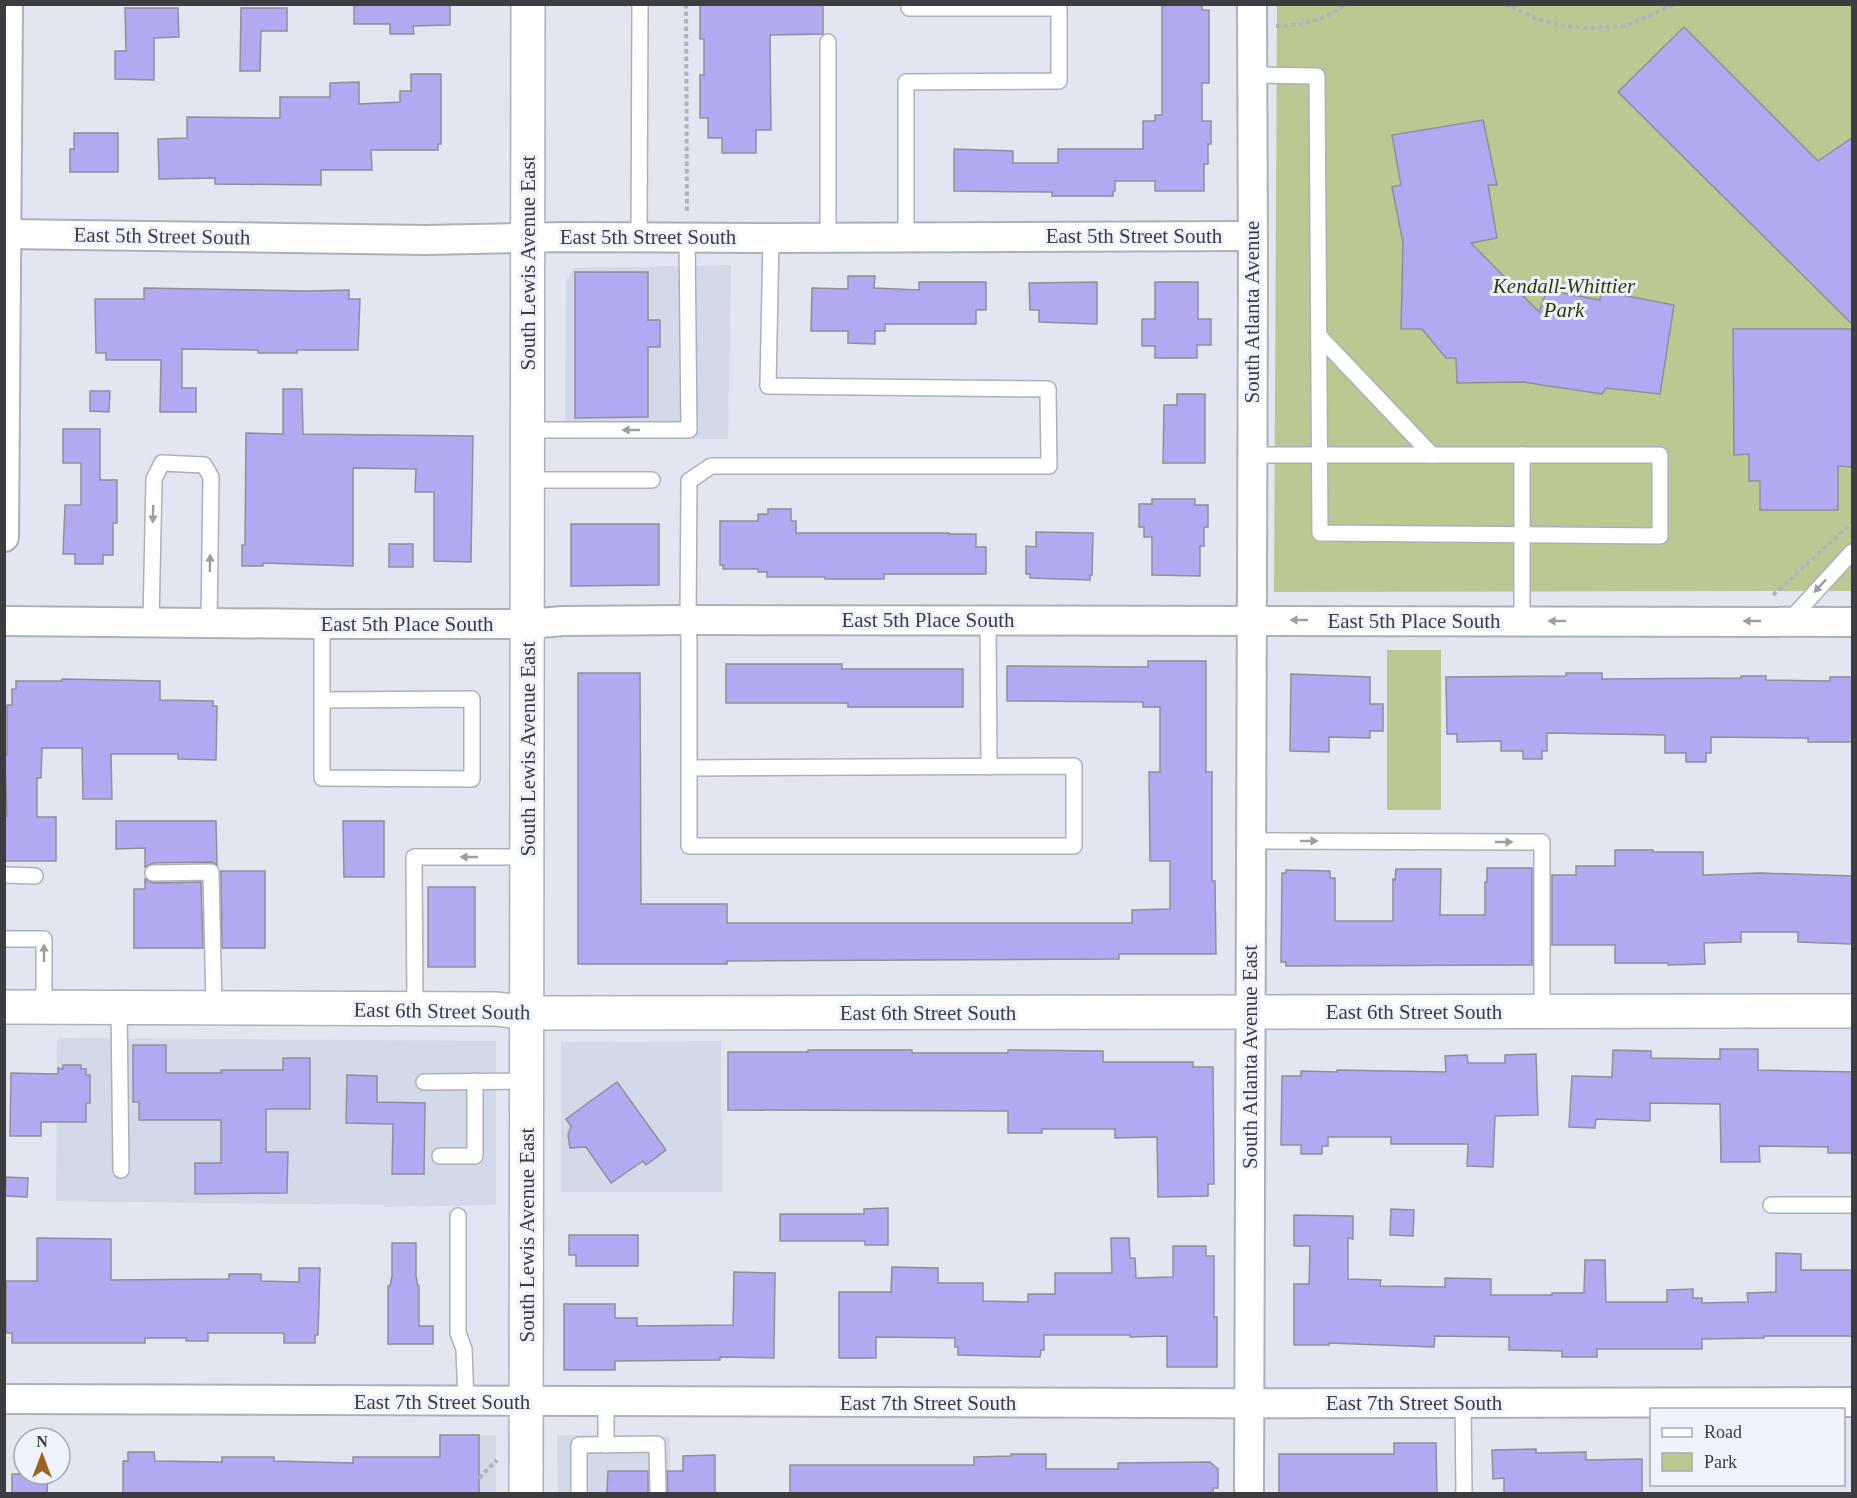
<svg xmlns="http://www.w3.org/2000/svg" width="1857" height="1498" font-family="Georgia,serif">
<rect width="100%" height="100%" fill="#e1e6f0"/>
<g fill="#d2d9e9">
<polygon points="731,265 728,439 565,438 566,281 574,268"/>
<polygon points="57,1038 496,1041 496,1205 384,1207 384,1205 56,1201"/>
<polygon points="721,1041 722,1192 561,1192 561,1042"/>
<polygon points="439,1435 496,1435 496,1493 439,1494"/>
<polygon points="557,1435 670,1437 670,1493 558,1493"/>
</g>
<g fill="#bac991">
<polygon points="1277,5 1852,5 1852,591 1274,592"/>
<rect x="1387" y="650" width="54" height="160"/>
</g>
<g fill="#b1aaf2" stroke="#908f99" stroke-width="1.5">
<polygon points="354,4 450,4 450,25 413,26 414,34 390,34 390,24 354,24"/>
<polygon points="700,4 823,4 823,34 770,35 771,130 756,130 756,153 722,153 722,138 708,138 708,118 700,118 700,75 704,75 704,39 700,39"/>
<polygon points="1162,4 1202,4 1202,10 1209,10 1209,83 1202,83 1202,121 1211,121 1211,144 1208,144 1208,164 1204,164 1204,191 1155,191 1155,181 1115,181 1115,191 1113,191 1113,196 1052,196 1052,192 954,191 954,149 1013,151 1013,163 1058,163 1058,149 1143,149 1143,121 1155,121 1155,115 1162,115"/>
<polygon points="125,8 178,8 179,37 154,38 154,80 115,79 115,51 126,51"/>
<polygon points="241,8 287,8 287,31 261,31 260,71 240,71"/>
<polygon points="1684,27 1818,161 1852,138 1852,324 1618,92"/>
<polygon points="411,74 441,74 441,144 438,144 438,150 371,150 372,170 321,170 321,185 215,184 215,178 159,179 158,139 187,138 187,117 280,118 280,97 330,97 330,83 359,82 359,104 400,102 400,91 411,91"/>
<polygon points="1483,120 1497,185 1488,185 1497,238 1471,243 1539,312 1547,290 1600,300 1601,291 1674,305 1660,394 1606,388 1602,394 1523,382 1457,383 1456,358 1446,358 1422,329 1401,329 1403,243 1392,187 1401,185 1392,135"/>
<polygon points="74,133 118,133 118,172 70,172 70,149 74,149"/>
<polygon points="575,272 648,272 648,320 660,320 660,347 648,347 648,417 575,418"/>
<polygon points="848,276 875,276 874,288 919,290 919,282 986,282 986,310 976,310 976,324 885,324 885,331 875,331 875,344 848,343 848,331 811,331 812,288 848,289"/>
<polygon points="1097,282 1097,324 1039,322 1039,310 1030,310 1029,283"/>
<polygon points="1155,282 1198,282 1198,319 1211,319 1211,345 1197,345 1197,358 1155,358 1155,346 1142,346 1142,319 1155,319"/>
<polygon points="144,288 309,291 349,290 349,299 360,299 358,350 297,350 297,353 258,353 258,350 182,349 182,388 196,388 196,412 160,412 161,360 106,360 106,353 96,353 95,299 144,299"/>
<polygon points="1733,329 1852,329 1852,467 1838,466 1838,510 1760,510 1760,481 1749,481 1749,454 1734,455"/>
<polygon points="283,389 302,389 303,434 473,436 471,562 434,561 434,492 415,492 416,469 353,468 353,566 263,563 263,566 242,566 242,545 245,545 246,433 283,434"/>
<polygon points="90,391 110,391 109,412 90,411"/>
<polygon points="1177,394 1205,394 1205,463 1163,463 1164,405 1177,405"/>
<polygon points="63,429 100,429 100,480 117,480 117,523 113,523 113,555 103,555 103,564 75,564 75,554 63,554 65,505 81,505 81,463 63,463"/>
<polygon points="1152,499 1195,499 1195,505 1208,505 1208,527 1204,527 1204,546 1200,546 1200,576 1152,575 1152,537 1144,537 1144,527 1139,527 1139,504 1152,504"/>
<polygon points="768,509 791,509 791,521 796,521 796,533 949,533 949,534 976,534 976,547 986,547 986,574 884,574 884,579 825,579 825,577 767,577 767,572 758,572 758,569 723,569 723,565 720,565 720,521 758,521 758,514 768,514"/>
<polygon points="571,524 659,524 659,585 571,586"/>
<polygon points="1036,532 1093,533 1092,575 1090,575 1090,580 1030,578 1030,574 1026,574 1026,546 1036,547"/>
<rect x="389" y="544" width="24" height="23"/>
<polygon points="1148,661 1206,661 1206,772 1212,772 1212,881 1215,881 1216,954 1119,954 1119,959 727,961 727,964 578,964 578,673 640,673 641,904 727,904 727,923 1132,923 1132,910 1170,909 1170,861 1150,861 1149,772 1160,772 1160,707 1143,707 1143,702 1007,701 1007,666 1148,667"/>
<polygon points="726,664 842,664 842,669 963,669 963,707 848,707 848,703 726,703"/>
<polygon points="1566,673 1602,673 1602,679 1741,678 1741,676 1766,676 1766,680 1830,681 1830,677 1852,677 1852,742 1808,742 1808,738 1711,737 1711,753 1706,753 1706,762 1686,762 1686,753 1665,753 1665,735 1547,733 1547,751 1542,751 1542,759 1523,759 1523,751 1501,751 1501,741 1457,742 1457,734 1447,734 1446,677 1566,676"/>
<polygon points="1291,674 1370,677 1370,704 1383,704 1383,731 1370,731 1370,738 1329,737 1329,752 1290,751"/>
<polygon points="62,679 160,681 160,700 213,701 213,706 217,706 216,760 178,759 178,754 111,754 112,799 83,799 82,748 42,748 41,778 37,778 37,817 56,817 56,861 4,861 4,816 7,816 5,755 7,755 7,705 12,705 12,689 16,689 16,681 62,681"/>
<polygon points="116,821 216,821 217,865 211,862 153,863 145,867 145,848 116,849"/>
<polygon points="343,821 384,821 384,877 344,877"/>
<polygon points="1615,850 1653,850 1653,852 1703,852 1703,875 1760,873 1852,876 1852,944 1798,942 1798,932 1741,932 1741,942 1704,943 1705,964 1668,965 1668,963 1615,963 1615,945 1552,945 1552,875 1576,875 1576,866 1615,866"/>
<polygon points="1487,868 1532,868 1532,965 1286,966 1286,962 1281,962 1282,873 1286,873 1286,870 1330,871 1330,878 1335,878 1335,921 1393,921 1393,879 1395,880 1396,869 1441,869 1440,915 1485,915 1485,882 1487,882"/>
<polygon points="221,871 265,871 265,948 222,948"/>
<polygon points="145,879 153,883 201,882 203,948 134,948 134,889 145,889"/>
<rect x="428" y="887" width="47" height="80"/>
<polygon points="133,1045 166,1045 166,1073 221,1073 221,1070 283,1070 283,1058 310,1058 310,1109 266,1109 266,1152 288,1152 287,1193 195,1194 195,1163 221,1163 221,1120 139,1120 139,1102 133,1102"/>
<polygon points="1720,1049 1758,1049 1758,1070 1852,1072 1852,1153 1828,1153 1828,1147 1759,1146 1760,1162 1721,1162 1720,1104 1650,1103 1650,1121 1596,1119 1595,1128 1569,1127 1572,1076 1612,1077 1613,1050 1651,1051 1651,1058 1720,1059"/>
<polygon points="808,1050 912,1050 912,1053 1008,1053 1008,1050 1103,1051 1103,1062 1193,1062 1193,1067 1213,1067 1214,1184 1208,1184 1208,1196 1158,1197 1157,1137 1115,1138 1115,1129 1042,1129 1042,1133 1008,1133 1008,1111 728,1110 728,1052 808,1052"/>
<polygon points="1536,1054 1538,1115 1495,1116 1493,1167 1467,1166 1468,1144 1391,1144 1391,1137 1328,1137 1328,1146 1322,1146 1322,1154 1301,1154 1301,1145 1281,1145 1282,1076 1301,1076 1301,1071 1337,1072 1337,1070 1446,1072 1445,1056 1467,1055 1468,1063 1505,1063 1505,1055"/>
<polygon points="63,1065 81,1065 81,1069 86,1069 86,1075 90,1075 90,1103 86,1103 86,1122 41,1122 41,1136 10,1136 11,1073 58,1074 58,1068 63,1069"/>
<polygon points="347,1075 377,1076 377,1102 425,1103 424,1174 392,1174 393,1124 346,1123"/>
<polygon points="617,1082 666,1150 646,1165 643,1161 611,1183 586,1147 570,1148 568,1135 571,1126 566,1119"/>
<polygon points="6,1177 28,1178 27,1197 5,1196"/>
<polygon points="888,1208 888,1245 865,1245 865,1241 780,1241 780,1214 864,1214 864,1209"/>
<polygon points="1391,1209 1414,1210 1413,1236 1390,1235"/>
<polygon points="1294,1215 1353,1216 1353,1239 1348,1238 1348,1279 1381,1280 1380,1286 1445,1287 1445,1278 1491,1279 1491,1295 1552,1295 1552,1293 1584,1293 1585,1260 1605,1260 1606,1302 1667,1302 1667,1290 1693,1289 1693,1298 1702,1298 1702,1303 1748,1302 1747,1293 1776,1292 1776,1253 1801,1254 1801,1270 1852,1270 1852,1336 1764,1336 1764,1338 1702,1339 1702,1349 1597,1349 1597,1357 1562,1357 1562,1351 1509,1350 1509,1337 1435,1336 1434,1347 1329,1343 1329,1345 1294,1345 1294,1284 1309,1284 1310,1246 1294,1246"/>
<polygon points="569,1235 638,1235 638,1266 576,1266 576,1255 569,1255"/>
<polygon points="37,1238 111,1239 111,1280 229,1279 229,1274 261,1274 261,1281 299,1282 299,1268 320,1268 318,1335 315,1335 315,1343 284,1343 284,1334 282,1333 208,1333 208,1341 186,1341 186,1338 145,1338 145,1343 12,1343 12,1333 6,1333 6,1281 37,1281"/>
<polygon points="1111,1238 1129,1238 1130,1258 1135,1258 1136,1278 1173,1277 1173,1246 1206,1246 1206,1256 1214,1256 1214,1317 1217,1317 1217,1367 1167,1367 1167,1336 1130,1337 1130,1335 1044,1335 1044,1350 1041,1350 1040,1357 958,1355 958,1347 955,1347 955,1338 876,1337 876,1358 839,1358 839,1292 891,1292 892,1267 938,1268 938,1283 983,1283 983,1301 1028,1302 1028,1294 1055,1294 1055,1273 1112,1273"/>
<polygon points="392,1243 416,1243 416,1276 418,1286 419,1286 419,1326 433,1326 433,1344 388,1344 388,1286 390,1286 392,1276"/>
<polygon points="734,1272 775,1273 774,1358 720,1357 720,1360 615,1361 615,1370 564,1370 564,1304 615,1304 615,1318 637,1318 637,1326 733,1325"/>
<polygon points="440,1435 479,1435 479,1494 123,1494 123,1461 128,1461 128,1452 154,1452 155,1461 222,1462 222,1457 274,1457 274,1461 353,1463 353,1457 440,1457"/>
<polygon points="1394,1443 1436,1443 1437,1494 1279,1494 1279,1454 1394,1454"/>
<polygon points="1536,1449 1536,1453 1586,1452 1586,1460 1642,1459 1642,1494 1504,1494 1504,1478 1493,1479 1492,1450"/>
<polygon points="1011,1454 1046,1454 1046,1469 1118,1469 1118,1463 1210,1462 1218,1469 1218,1488 1213,1488 1213,1494 790,1494 790,1465 974,1465 974,1457 1011,1456"/>
<polygon points="715,1455 715,1494 668,1494 667,1471 683,1471 683,1456"/>
<polygon points="608,1471 648,1471 648,1494 607,1494"/>
<polygon points="12,1474 48,1474 47,1494 12,1494"/>
</g>
<g fill="none" stroke-linecap="round" stroke-linejoin="round">
<defs>
<g id="lane">
<polyline points="639,237 640,4"/>
<polyline points="906,237 906,82 1059,81 1059,8 909,8 909,4"/>
<polyline points="828,238 828,42"/>
<polyline points="1319,336 1432,455"/>
<polyline points="528,430 689,430 687,237"/>
<path d="M 1251,455 C 1387,455 1524,455 1660,455 L 1660,536 L 1320,533 L 1317,76 L 1252,75"/>
<polyline points="1522,455 1522,621"/>
<polyline points="528,480 652,480"/>
<polyline points="988,620 989,767"/>
<polyline points="151,622 154,479 162,463 204,465 211,477 209,622"/>
<polyline points="1788,622 1852,552"/>
<polyline points="322,624 322,778 472,779 472,699 323,700"/>
<polyline points="689,768 1074,766 1074,846 689,846 689,642 688,620 689,481 711,466 1049,466 1048,389 768,386 771,238"/>
<polyline points="1251,841 1542,842 1542,1012"/>
<polyline points="153,873 211,872 214,1008"/>
<polyline points="4,875 35,876"/>
<polyline points="4,939 44,939 44,1007"/>
<polyline points="119,1008 121,1170"/>
<polyline points="415,1009 414,857 527,857"/>
<polyline points="424,1082 527,1081"/>
<polyline points="440,1156 475,1156 475,1081"/>
<polyline points="1771,1205 1852,1205"/>
<polyline points="458,1216 458,1333 464,1349 466,1403"/>
<polyline points="606,1403 606,1445"/>
<polyline points="1463,1403 1464,1494"/>
<polyline points="579,1494 579,1445 657,1444 658,1494"/>
</g>
<g id="street">
<polyline points="7,234 425,240 565,237 771,238 1253,236"/>
<polyline points="4,537 8,4"/>
<polyline points="4,621 322,624 528,624 563,621 688,620 1852,622"/>
<path d="M 4,1399 C 621,1404 1236,1404 1852,1402"/>
<polyline points="1249,1494 1253,268 1252,4"/>
</g>
<g id="secondary">
<polyline points="4,1007 497,1009 527,1013 1852,1011"/>
<polyline points="526,1494 528,4"/>
</g>
</defs>
<use href="#lane" stroke="#abb0b9" stroke-width="18"/>
<use href="#street" stroke="#abb0b9" stroke-width="32"/>
<use href="#secondary" stroke="#abb0b9" stroke-width="36"/>
<g stroke="#afb3bb" stroke-width="4" stroke-dasharray="4.5 3" stroke-linecap="butt">
<polyline points="686,4 687,211"/>
<polyline points="1505,4 1535,18 1563,26 1595,28 1626,26 1675,4"/>
<path d="M 1276,26 C 1301,26 1326,20 1346,4"/>
<polyline points="1773,595 1852,523"/>
<polyline points="479,1478 497,1460"/>
</g>
<use href="#lane" stroke="#fff" stroke-width="15"/>
<use href="#street" stroke="#fff" stroke-width="28"/>
<use href="#secondary" stroke="#fff" stroke-width="33"/>
</g>
<defs><path id="oneway-solid" d="M-6-.8H1V-3.2L6.5 0L1 3.2V.8H-6Z" transform="scale(1.5)"/></defs>
<g fill="#9d9ea0">
<use href="#oneway-solid" transform="translate(631 430) rotate(-180)"/>
<use href="#oneway-solid" transform="translate(153 514) rotate(91)"/>
<use href="#oneway-solid" transform="translate(210 563) rotate(-89)"/>
<use href="#oneway-solid" transform="translate(1820 586) rotate(133)"/>
<use href="#oneway-solid" transform="translate(1299 620) rotate(-180)"/>
<use href="#oneway-solid" transform="translate(1557 621) rotate(-180)"/>
<use href="#oneway-solid" transform="translate(1752 621) rotate(-180)"/>
<use href="#oneway-solid" transform="translate(1309 841)"/>
<use href="#oneway-solid" transform="translate(1504 842)"/>
<use href="#oneway-solid" transform="translate(469 857) rotate(-180)"/>
<use href="#oneway-solid" transform="translate(44 953) rotate(-90)"/>
</g>
<g text-anchor="middle" stroke-width="6" stroke-linejoin="round" paint-order="stroke">
<g font-size="21" fill="#3b3d41" stroke="#eff3fd">
<text transform="translate(162 236) rotate(1)" y="7">East 5th Street South</text>
<text x="1134" y="243">East 5th Street South</text>
<text x="648" y="244">East 5th Street South</text>
<text transform="translate(528 263) rotate(-90)" y="7">South Lewis Avenue East</text>
<text transform="translate(1252 312) rotate(-90)" y="7">South Atlanta Avenue</text>
<text x="928" y="627">East 5th Place South</text>
<text x="1414" y="628">East 5th Place South</text>
<text x="407" y="631">East 5th Place South</text>
<text transform="translate(528 749) rotate(-90)" y="7">South Lewis Avenue East</text>
<text transform="translate(442 1011) rotate(1)" y="7">East 6th Street South</text>
<text x="1414" y="1019">East 6th Street South</text>
<text x="928" y="1020">East 6th Street South</text>
<text transform="translate(1250 1057) rotate(-90)" y="7">South Atlanta Avenue East</text>
<text transform="translate(527 1235) rotate(-90)" y="7">South Lewis Avenue East</text>
<text x="442" y="1409">East 7th Street South</text>
<text x="928" y="1410">East 7th Street South</text>
<text x="1414" y="1410">East 7th Street South</text>
</g>
<g font-size="21" font-style="italic" fill="#303a00" stroke="#eff3fd">
<text x="1564" y="293">Kendall-Whittier<tspan x="1564" dy="24">Park</tspan></text>
</g>
</g>
<rect width="1857" height="1498" fill="none" stroke="#3b3d41" stroke-width="12"/>
<rect x="1650" y="1408" width="195" height="78" fill="#eff3fd" stroke="#a7aab2" stroke-width="1.5"/>
<rect x="1662" y="1428" width="30" height="9" fill="#ffffff" stroke="#a7aab2" stroke-width="1.5"/>
<text x="1704" y="1438" font-size="18" fill="#3b3d41">Road</text>
<rect x="1662" y="1453" width="30" height="18" fill="#bac991" stroke="#a7aab2" stroke-width="1.5"/>
<text x="1704" y="1468" font-size="18" fill="#3b3d41">Park</text>
<g transform="translate(42 1456)"><circle r="28" fill="#eff3fd" stroke="#a7aab2" stroke-width="1.5"/>
<path d="M0-4.5L10 22L0 15L-10 22Z" fill="#9c6320"/>
<text y="-9" font-size="16" font-weight="bold" text-anchor="middle" fill="#3b3d41">N</text>
</g>
</svg>
